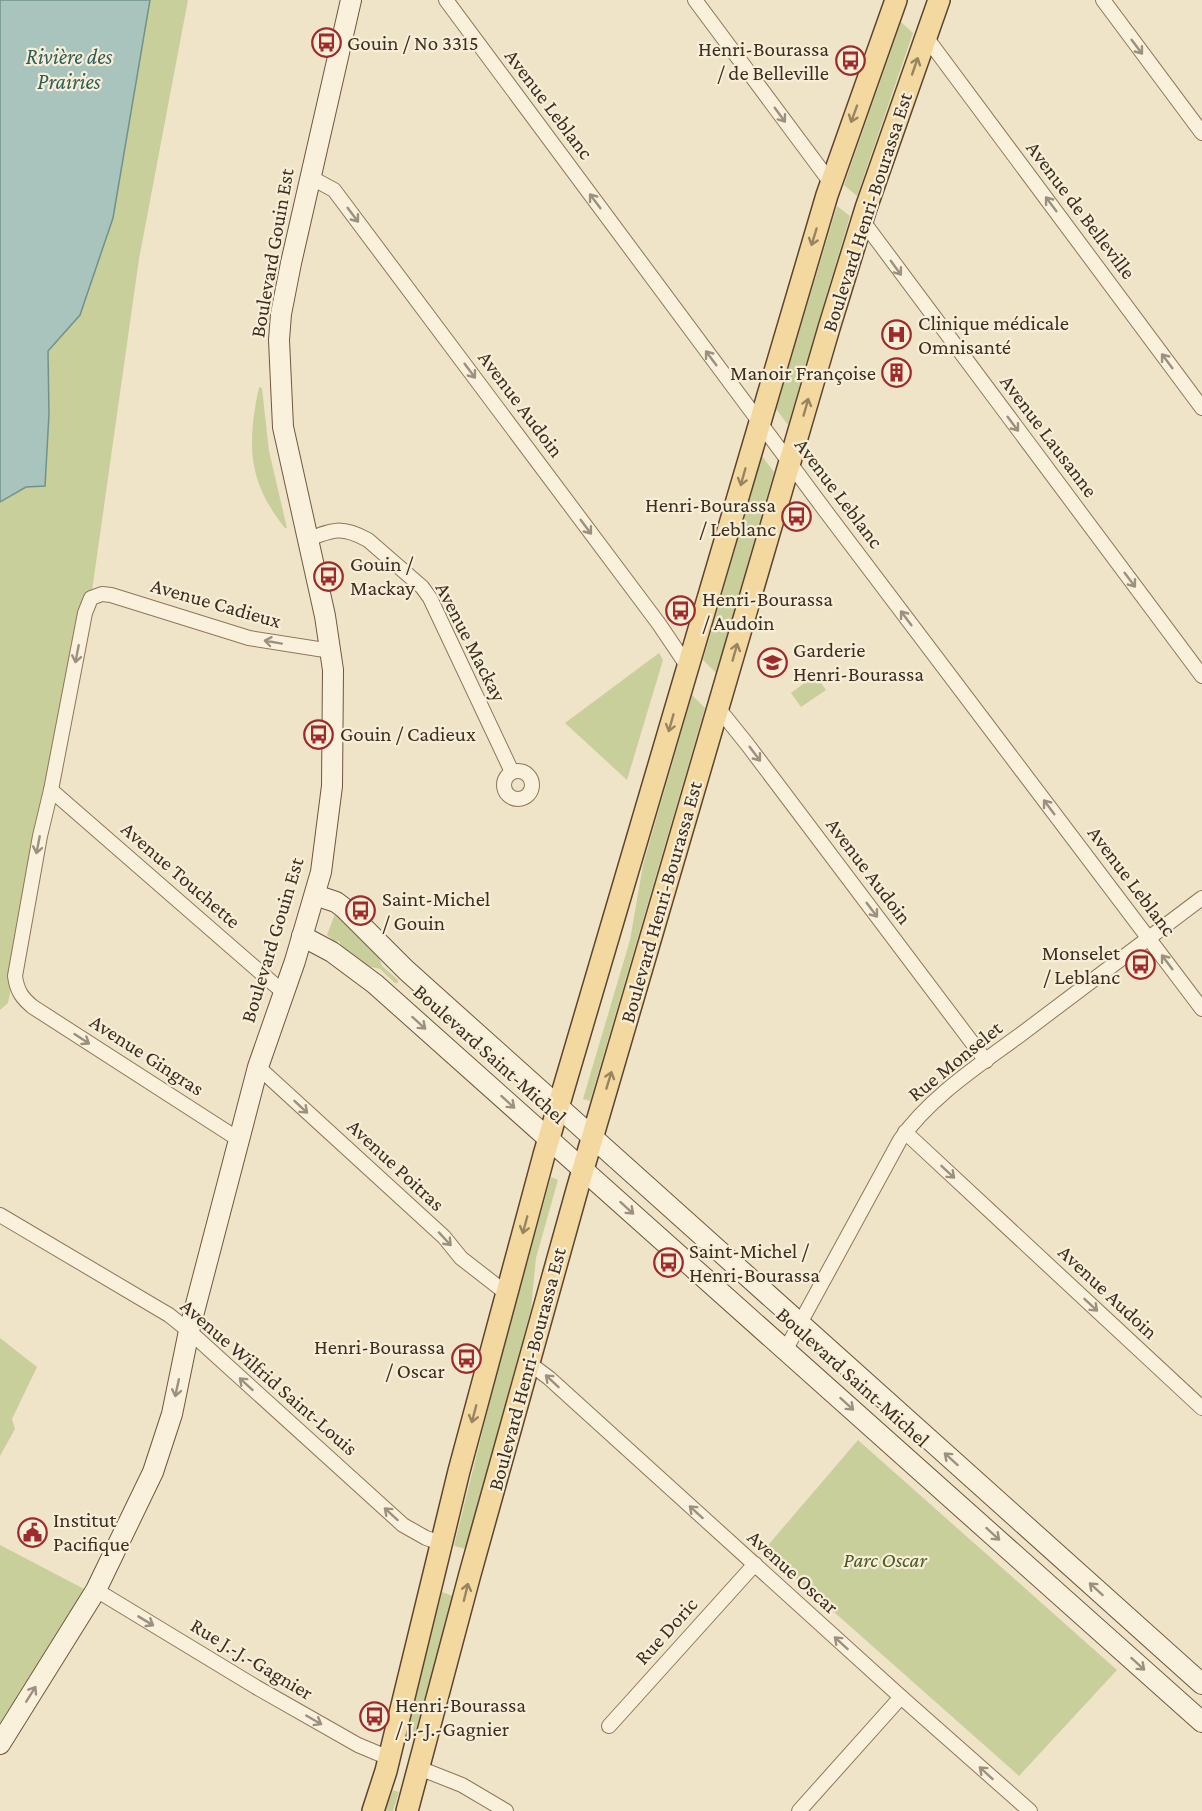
<svg xmlns="http://www.w3.org/2000/svg" width="1202" height="1811" font-family="'Crimson Pro',serif">
<rect width="100%" height="100%" fill="#f0e4c8"/>
<g fill="#c9cf9b">
<polygon points="150,0 188,0 139,259 91,598 8,1003 0,1010 0,502 26,487 49,414 48,350 80,315 113,218"/>
<polygon points="901,22 913,33 857,196 844,185"/>
<polygon points="837,206 850,216 788,425 776,409"/>
<path d="M 259,387 L 262,388 L 269,451 L 287,528 L 285,528 C 247,481 247,444 259,387 Z"/>
<polygon points="762,456 774,472 716,673 703,660"/>
<polygon points="659,653 663,660 627,780 565,723"/>
<polygon points="815,675 826,690 801,707 791,693"/>
<polygon points="692,695 705,708 590,1101 583,1099 630,940 643,865"/>
<polygon points="335,914 346,921 345,925 348,924 378,955 382,966 398,980 398,983 395,983 380,969 367,966 341,946 339,941 335,942 327,935"/>
<polygon points="551,1177 558,1180 536,1258 531,1309 466,1549 454,1546 498,1369"/>
<polygon points="0,1338 37,1367 12,1419 15,1429 0,1456"/>
<polygon points="858,1440 1117,1670 1019,1776 764,1550"/>
<polygon points="0,1545 88,1591 0,1739"/>
<polygon points="442,1592 453,1596 414,1737 406,1735"/>
<polygon points="393,1790 399,1792 393,1811 385,1811"/>
</g>
<polygon fill="#a9c4bc" stroke="#6f938a" stroke-width="1.5" points="0,0 150,0 113,218 80,315 48,351 49,414 45,486 26,487 0,502"/>
<g fill="none" stroke-linecap="round" stroke-linejoin="round">
<defs>
<g id="street">
<polyline points="446,0 824,509 1202,1009"/>
<polyline points="695,0 831,183"/>
<polyline points="1103,0 1202,133"/>
<polyline points="926,37 1202,408"/>
<polyline points="310,177 334,190 659,624 688,667"/>
<polyline points="862,220 1202,676"/>
<path d="M 307,540 C 333,529 342,526 368,540 L 422,587 L 430,598 L 512,772"/>
<polyline points="718,708 747,744 986,1061"/>
<circle cx="518" cy="785" r="14"/>
<polyline points="51,790 283,992"/>
<polyline points="258,1067 444,1237 461,1258 506,1293"/>
<polyline points="905,1132 1202,1408"/>
<path d="M 238,1139 L 33,1007 C 22,998 17,991 15,976 L 40,836 L 51,790 L 85,613 L 91,598 L 102,594 L 111,595 L 249,638 L 331,651"/>
<polyline points="0,1215 169,1315 189,1331 403,1525 426,1538 441,1543"/>
<path d="M 786,1349 L 900,1140 C 930,1097 978,1066 1020,1035 C 1080,990 1141,944 1202,898"/>
<polyline points="529,1363 549,1378 901,1697 1030,1811"/>
<polyline points="96,1590 256,1687 358,1745 389,1758"/>
<polyline points="609,1726 755,1564"/>
<polyline points="419,1768 462,1785 506,1811"/>
<polyline points="799,1811 901,1697"/>
</g>
<g id="secondary">
<polyline points="315,895 336,902 344,908 406,970 1202,1684"/>
<polyline points="302,936 332,952 375,984 1202,1722"/>
<polyline points="0,1744 96,1590 153,1472 172,1414 189,1331 258,1067 295,961 321,872 332,786 333,670 325,616 283,427 279,340 281,314 291,263 351,0"/>
</g>
<g id="primary">
<polyline points="373,1811 386,1771 459,1471 544,1155 827,195 896,0"/>
<polyline points="407,1811 470,1574 577,1190 829,328 866,208 939,0"/>
</g>
</defs>
<use href="#street" stroke="#8d765c" stroke-width="16"/>
<use href="#secondary" stroke="#6f573f" stroke-width="22"/>
<use href="#primary" stroke="#5b4430" stroke-width="24"/>
<use href="#street" stroke="#faf1dc" stroke-width="14"/>
<use href="#secondary" stroke="#faf1dc" stroke-width="20"/>
<use href="#primary" stroke="#f3d9a0" stroke-width="21"/>
</g>
<defs><path id="oneway-shaft" d="M-6 0H5M1.5-3L5.5 0L1.5 3" fill="none" stroke-width="1.6" stroke-linecap="round" stroke-linejoin="round" transform="scale(1.5)"/></defs>
<g stroke="#9c907e">
<use href="#oneway-shaft" transform="translate(1137 47) rotate(53)"/>
<use href="#oneway-shaft" transform="translate(780 115) rotate(54)"/>
<use href="#oneway-shaft" transform="translate(595 201) rotate(-127)"/>
<use href="#oneway-shaft" transform="translate(1051 204) rotate(-127)"/>
<use href="#oneway-shaft" transform="translate(353 215) rotate(53)"/>
<use href="#oneway-shaft" transform="translate(896 268) rotate(54)"/>
<use href="#oneway-shaft" transform="translate(711 358) rotate(-127)"/>
<use href="#oneway-shaft" transform="translate(1167 361) rotate(-127)"/>
<use href="#oneway-shaft" transform="translate(470 371) rotate(53)"/>
<use href="#oneway-shaft" transform="translate(1013 424) rotate(53)"/>
<use href="#oneway-shaft" transform="translate(586 527) rotate(53)"/>
<use href="#oneway-shaft" transform="translate(1130 580) rotate(53)"/>
<use href="#oneway-shaft" transform="translate(906 618) rotate(-127)"/>
<use href="#oneway-shaft" transform="translate(273 642) rotate(-170)"/>
<use href="#oneway-shaft" transform="translate(77 654) rotate(101)"/>
<use href="#oneway-shaft" transform="translate(755 754) rotate(53)"/>
<use href="#oneway-shaft" transform="translate(1049 807) rotate(-127)"/>
<use href="#oneway-shaft" transform="translate(38 845) rotate(101)"/>
<use href="#oneway-shaft" transform="translate(872 910) rotate(53)"/>
<use href="#oneway-shaft" transform="translate(1167 962) rotate(-127)"/>
<use href="#oneway-shaft" transform="translate(419 1023) rotate(42)"/>
<use href="#oneway-shaft" transform="translate(82 1039) rotate(33)"/>
<use href="#oneway-shaft" transform="translate(508 1102) rotate(42)"/>
<use href="#oneway-shaft" transform="translate(301 1107) rotate(43)"/>
<use href="#oneway-shaft" transform="translate(948 1172) rotate(43)"/>
<use href="#oneway-shaft" transform="translate(627 1208) rotate(42)"/>
<use href="#oneway-shaft" transform="translate(445 1239) rotate(47)"/>
<use href="#oneway-shaft" transform="translate(1091 1305) rotate(43)"/>
<use href="#oneway-shaft" transform="translate(552 1381) rotate(-137)"/>
<use href="#oneway-shaft" transform="translate(246 1384) rotate(-138)"/>
<use href="#oneway-shaft" transform="translate(177 1388) rotate(102)"/>
<use href="#oneway-shaft" transform="translate(847 1404) rotate(42)"/>
<use href="#oneway-shaft" transform="translate(951 1459) rotate(-138)"/>
<use href="#oneway-shaft" transform="translate(696 1512) rotate(-138)"/>
<use href="#oneway-shaft" transform="translate(391 1514) rotate(-138)"/>
<use href="#oneway-shaft" transform="translate(993 1534) rotate(42)"/>
<use href="#oneway-shaft" transform="translate(1096 1589) rotate(-138)"/>
<use href="#oneway-shaft" transform="translate(146 1621) rotate(31)"/>
<use href="#oneway-shaft" transform="translate(841 1643) rotate(-138)"/>
<use href="#oneway-shaft" transform="translate(1138 1664) rotate(42)"/>
<use href="#oneway-shaft" transform="translate(31 1694) rotate(-58)"/>
<use href="#oneway-shaft" transform="translate(314 1720) rotate(30)"/>
<use href="#oneway-shaft" transform="translate(986 1773) rotate(-138)"/>
</g>
<g stroke="#988460">
<use href="#oneway-shaft" transform="translate(915 66) rotate(-71)"/>
<use href="#oneway-shaft" transform="translate(854 114) rotate(110)"/>
<use href="#oneway-shaft" transform="translate(814 237) rotate(107)"/>
<use href="#oneway-shaft" transform="translate(806 407) rotate(-74)"/>
<use href="#oneway-shaft" transform="translate(743 477) rotate(106)"/>
<use href="#oneway-shaft" transform="translate(735 652) rotate(-74)"/>
<use href="#oneway-shaft" transform="translate(671 723) rotate(106)"/>
<use href="#oneway-shaft" transform="translate(609 1080) rotate(-73)"/>
<use href="#oneway-shaft" transform="translate(525 1225) rotate(105)"/>
<use href="#oneway-shaft" transform="translate(474 1414) rotate(105)"/>
<use href="#oneway-shaft" transform="translate(466 1592) rotate(-76)"/>
</g>
<defs>
<symbol id="bus-ring" viewBox="-11 -11 22 22"><circle r="9.5" fill="#f7eed8" stroke="#9e2a2b" stroke-width="1.5"/><path d="M-5-6H5V4H4V6H2V4H-2V6H-4V4H-5ZM-3.5-4V0h7V-4ZM-3.5 1.2v1.5H-2V1.2ZM2 1.2v1.5H3.5V1.2Z" fill="#9e2a2b"/></symbol>
<symbol id="hospital-ring" viewBox="-11 -11 22 22"><circle r="9.5" fill="#f7eed8" stroke="#9e2a2b" stroke-width="1.5"/><path d="M-5-5h3v3.5h4V-5h3V5h-3V1.5h-4V5h-3Z" fill="#9e2a2b"/></symbol>
<symbol id="building-ring" viewBox="-11 -11 22 22"><circle r="9.5" fill="#f7eed8" stroke="#9e2a2b" stroke-width="1.5"/><path d="M-4-6H4V6H1V3H-1V6H-4ZM-2.5-4.3h1.7v1.8h-1.7ZM.8-4.3h1.7v1.8H.8ZM-2.5-1h1.7V.8h-1.7ZM.8-1h1.7V.8H.8Z" fill="#9e2a2b"/></symbol>
<symbol id="school-ring" viewBox="-11 -11 22 22"><circle r="9.5" fill="#f7eed8" stroke="#9e2a2b" stroke-width="1.5"/><path d="M0-5L7-2L0 1L-7-2ZM-4 1L0 2.5L4 1V4Q0 6-4 4Z" fill="#9e2a2b"/></symbol>
<symbol id="civic-ring" viewBox="-11 -11 22 22"><circle r="9.5" fill="#f7eed8" stroke="#9e2a2b" stroke-width="1.5"/><path d="M-.6-6.5H3V-4.5H.6V-3L4-1V1h2V6H-6V1h2V-1L-.6-3ZM-1.2 2.5V6h2.4V2.5Z" fill="#9e2a2b"/></symbol>
</defs>
<g fill-rule="evenodd">
<use href="#bus-ring" x="310" y="26" width="33" height="33"/>
<use href="#bus-ring" x="834" y="44" width="33" height="33"/>
<use href="#hospital-ring" x="880" y="318" width="33" height="33"/>
<use href="#building-ring" x="880" y="356" width="33" height="33"/>
<use href="#bus-ring" x="780" y="500" width="33" height="33"/>
<use href="#bus-ring" x="312" y="560" width="33" height="33"/>
<use href="#bus-ring" x="664" y="594" width="33" height="33"/>
<use href="#school-ring" x="756" y="646" width="33" height="33"/>
<use href="#bus-ring" x="302" y="718" width="33" height="33"/>
<use href="#bus-ring" x="344" y="894" width="33" height="33"/>
<use href="#bus-ring" x="1124" y="948" width="33" height="33"/>
<use href="#bus-ring" x="652" y="1246" width="33" height="33"/>
<use href="#bus-ring" x="450" y="1342" width="33" height="33"/>
<use href="#civic-ring" x="16" y="1516" width="33" height="33"/>
<use href="#bus-ring" x="358" y="1700" width="33" height="33"/>
</g>
<g text-anchor="middle" stroke-width="4.5" stroke-linejoin="round" paint-order="stroke">
<g font-size="21" fill="#3d2e20" stroke="#f7eed8" text-anchor="start">
<text x="347" y="50">Gouin / No 3315</text>
<text x="829" y="56" text-anchor="end">Henri-Bourassa<tspan x="829" dy="24">/ de Belleville</tspan></text>
<text x="918" y="330">Clinique médicale<tspan x="918" dy="24">Omnisanté</tspan></text>
<text x="876" y="380" text-anchor="end">Manoir Françoise</text>
<text x="776" y="512" text-anchor="end">Henri-Bourassa<tspan x="776" dy="24">/ Leblanc</tspan></text>
<text x="350" y="571">Gouin /<tspan x="350" dy="24">Mackay</tspan></text>
<text x="702" y="606">Henri-Bourassa<tspan x="702" dy="24">/ Audoin</tspan></text>
<text x="793" y="657">Garderie<tspan x="793" dy="24">Henri-Bourassa</tspan></text>
<text x="340" y="741">Gouin / Cadieux</text>
<text x="382" y="906">Saint-Michel<tspan x="382" dy="24">/ Gouin</tspan></text>
<text x="1120" y="960" text-anchor="end">Monselet<tspan x="1120" dy="24">/ Leblanc</tspan></text>
<text x="689" y="1258">Saint-Michel /<tspan x="689" dy="24">Henri-Bourassa</tspan></text>
<text x="445" y="1354" text-anchor="end">Henri-Bourassa<tspan x="445" dy="24">/ Oscar</tspan></text>
<text x="53" y="1527">Institut<tspan x="53" dy="24">Pacifique</tspan></text>
<text x="395" y="1712">Henri-Bourassa<tspan x="395" dy="24">/ J.-J.-Gagnier</tspan></text>
</g>
<g font-size="21" fill="#3d2e20" stroke="#f7eed8">
<text transform="translate(549 104) rotate(53)" y="7">Avenue Leblanc</text>
<text transform="translate(1081 210) rotate(53)" y="7">Avenue de Belleville</text>
<text transform="translate(867 212) rotate(-72)" y="7">Boulevard Henri-Bourassa Est</text>
<text transform="translate(272 253) rotate(-80)" y="7">Boulevard Gouin Est</text>
<text transform="translate(521 404) rotate(53)" y="7">Avenue Audoin</text>
<text transform="translate(1049 436) rotate(53)" y="7">Avenue Lausanne</text>
<text transform="translate(839 493) rotate(53)" y="7">Avenue Leblanc</text>
<text transform="translate(216 603) rotate(16)" y="7">Avenue Cadieux</text>
<text transform="translate(471 642) rotate(63)" y="7">Avenue Mackay</text>
<text transform="translate(869 871) rotate(53)" y="7">Avenue Audoin</text>
<text transform="translate(181 875) rotate(41)" y="7">Avenue Touchette</text>
<text transform="translate(1132 881) rotate(53)" y="7">Avenue Leblanc</text>
<text transform="translate(661 902) rotate(-74)" y="7">Boulevard Henri-Bourassa Est</text>
<text transform="translate(272 940) rotate(-73)" y="7">Boulevard Gouin Est</text>
<text transform="translate(490 1054) rotate(42)" y="7">Boulevard Saint-Michel</text>
<text transform="translate(147 1055) rotate(33)" y="7">Avenue Gingras</text>
<text transform="translate(955 1061) rotate(-39)" y="7">Rue Monselet</text>
<text transform="translate(396 1165) rotate(43)" y="7">Avenue Poitras</text>
<text transform="translate(1108 1292) rotate(43)" y="7">Avenue Audoin</text>
<text transform="translate(527 1369) rotate(-75)" y="7">Boulevard Henri-Bourassa Est</text>
<text transform="translate(269 1377) rotate(41)" y="7">Avenue Wilfrid Saint-Louis</text>
<text transform="translate(853 1377) rotate(42)" y="7">Boulevard Saint-Michel</text>
<text transform="translate(793 1572) rotate(42)" y="7">Avenue Oscar</text>
<text transform="translate(666 1631) rotate(-48)" y="7">Rue Doric</text>
<text transform="translate(252 1659) rotate(31)" y="7">Rue J.-J.-Gagnier</text>
</g>
<g font-size="21" font-style="italic" fill="#4d5a26" stroke="#f7eed8">
<text x="885" y="1567">Parc Oscar</text>
</g>
<g font-size="22" font-style="italic" fill="#2f5d5a" stroke="#f7eed8">
<text x="69" y="64">Rivière des<tspan x="69" dy="25">Prairies</tspan></text>
</g>
</g>
</svg>
